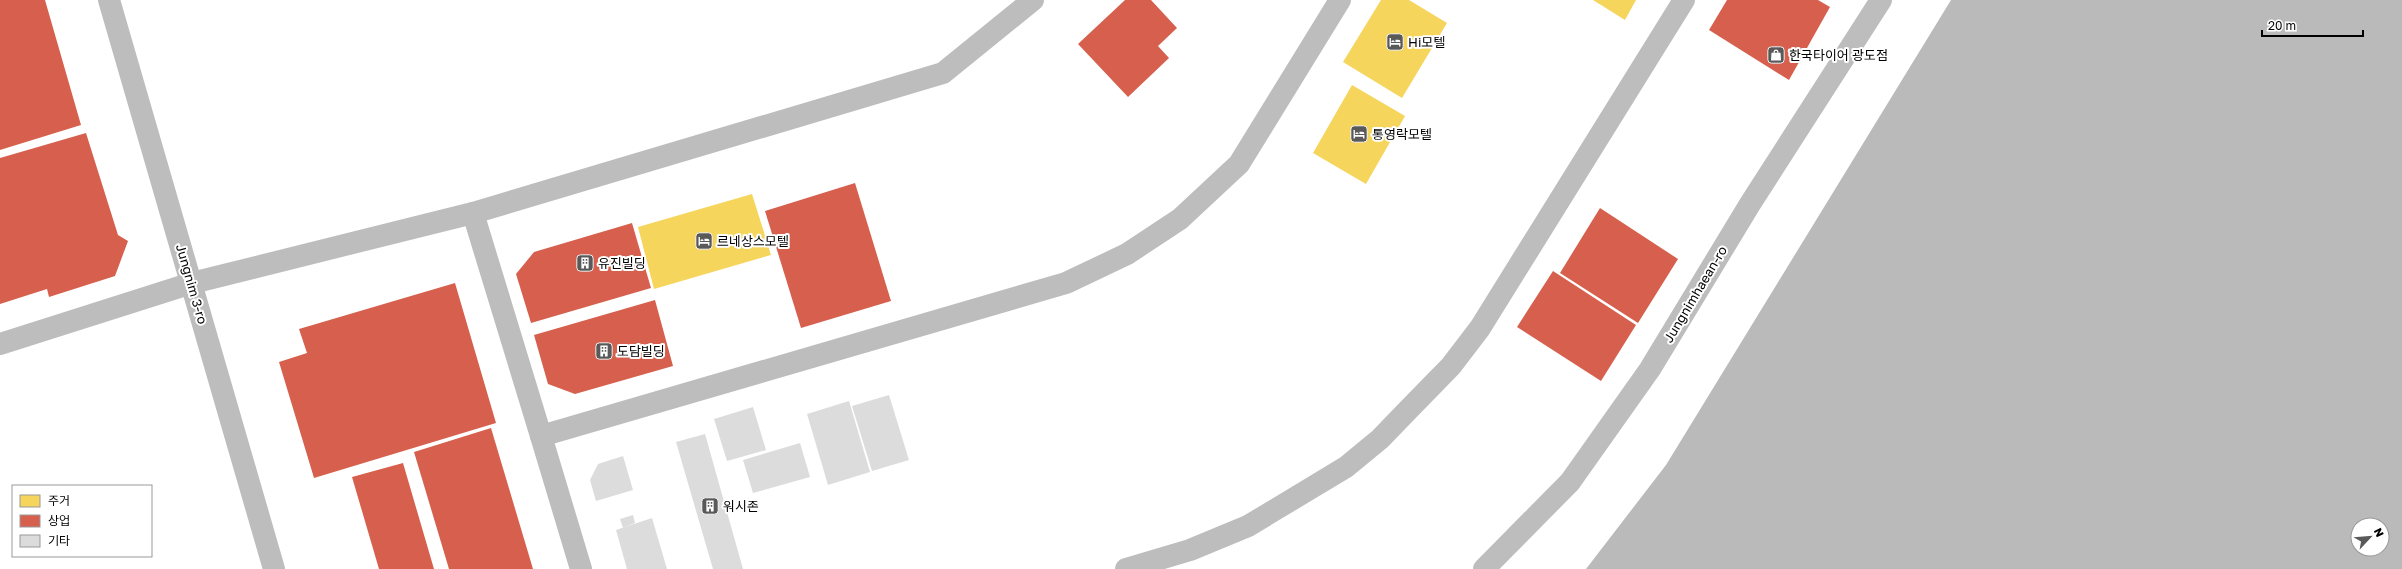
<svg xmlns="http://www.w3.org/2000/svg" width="2402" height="569" font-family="'Golos Text','Noto Sans KR',sans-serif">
<rect width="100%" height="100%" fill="#fff"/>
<path fill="#bababa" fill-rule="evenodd" d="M 1951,0 L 2402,0 L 2402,569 L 1586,569 L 1666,465 ZM 2358,525 L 2382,525 L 2382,549 L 2358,549 Z"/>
<g fill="#f6d55c">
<polygon points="1381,0 1409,0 1447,23 1402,98 1343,62"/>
<polygon points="1593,0 1636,0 1625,20"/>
<polygon points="1352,85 1405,116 1366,184 1313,153"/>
<polygon points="752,194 771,255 654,289 638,227"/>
</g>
<g fill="#d6604d">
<polygon points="0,0 45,0 81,125 0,150"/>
<polygon points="1125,0 1151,0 1177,28 1158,46 1169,58 1128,97 1078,44"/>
<polygon points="1727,0 1818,0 1830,7 1789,80 1709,30"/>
<polygon points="86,133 118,235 128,241 115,276 49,297 47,289 0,304 0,158"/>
<polygon points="855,183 891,301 801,328 765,211"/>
<polygon points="1600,208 1678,259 1638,323 1560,273"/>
<polygon points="632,223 651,288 531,323 516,274 534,252"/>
<polygon points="1553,271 1636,325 1601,381 1517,327"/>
<polygon points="455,283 496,423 314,478 279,362 307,353 299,329"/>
<polygon points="655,300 673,366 575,394 548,384 534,335"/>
<polygon points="491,428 533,569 449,569 414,452"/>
<polygon points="403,463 434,569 379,569 352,477"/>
</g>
<g fill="#dcdcdc">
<polygon points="889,395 909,460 872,471 852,406"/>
<polygon points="849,401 870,472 828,485 807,414"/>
<polygon points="753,407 766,450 727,461 714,419"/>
<polygon points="705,434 743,569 713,569 676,442"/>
<polygon points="800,443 810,477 753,493 743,460"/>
<polygon points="623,456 633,490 596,501 590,480 598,464"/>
<polygon points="633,515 635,523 623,528 620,519"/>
<polygon points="652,518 667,569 627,569 616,530"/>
</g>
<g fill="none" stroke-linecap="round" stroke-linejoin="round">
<g stroke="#bdbdbd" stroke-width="22">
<polyline points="109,0 274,569"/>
<polyline points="473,213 541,436"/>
<polyline points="0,344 192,283 473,213 943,73 1033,0"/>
<polyline points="581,569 541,436 1066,283 1127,254 1180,219 1239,164 1340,0"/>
<polyline points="1126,569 1190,550 1248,526 1346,467 1380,439 1409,409 1451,366 1480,328 1684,0"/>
<polyline points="1484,569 1570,482 1650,369 1750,204 1881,0"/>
</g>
</g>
<defs>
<symbol id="hotel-square" viewBox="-11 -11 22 22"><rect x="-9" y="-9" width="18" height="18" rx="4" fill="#595959" stroke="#fff"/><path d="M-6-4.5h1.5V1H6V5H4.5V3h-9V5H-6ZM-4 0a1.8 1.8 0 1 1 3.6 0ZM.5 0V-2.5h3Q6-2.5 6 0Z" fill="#fff"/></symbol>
<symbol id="shop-square" viewBox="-11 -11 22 22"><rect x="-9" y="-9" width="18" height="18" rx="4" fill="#595959" stroke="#fff"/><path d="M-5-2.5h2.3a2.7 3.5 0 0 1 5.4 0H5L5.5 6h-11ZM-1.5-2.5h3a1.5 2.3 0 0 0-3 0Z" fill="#fff"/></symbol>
<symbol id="building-square" viewBox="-11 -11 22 22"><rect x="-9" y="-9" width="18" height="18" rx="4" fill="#595959" stroke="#fff"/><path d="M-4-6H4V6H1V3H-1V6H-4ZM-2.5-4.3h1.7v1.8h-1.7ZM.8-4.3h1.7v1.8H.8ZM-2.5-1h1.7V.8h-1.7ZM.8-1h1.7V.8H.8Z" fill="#fff"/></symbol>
</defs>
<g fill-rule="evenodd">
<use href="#hotel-square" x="1385" y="32" width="20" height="20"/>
<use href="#shop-square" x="1766" y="45" width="20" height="20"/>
<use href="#hotel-square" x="1349" y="124" width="20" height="20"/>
<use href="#hotel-square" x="694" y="231" width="20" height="20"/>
<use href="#building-square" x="575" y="253" width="20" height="20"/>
<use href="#building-square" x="594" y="341" width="20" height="20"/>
<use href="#building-square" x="700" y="496" width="20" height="20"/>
</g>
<g text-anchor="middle" stroke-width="4" stroke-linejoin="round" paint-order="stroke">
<g font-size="13" fill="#000" stroke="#fff" text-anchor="start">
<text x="1408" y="47">Hi모텔</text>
<text x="1789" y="60">한국타이어 광도점</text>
<text x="1372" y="139">통영락모텔</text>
<text x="717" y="246">르네상스모텔</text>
<text x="598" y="268">유진빌딩</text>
<text x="617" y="356">도담빌딩</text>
<text x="723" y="511">워시존</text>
</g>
<g font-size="13" fill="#000" stroke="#fff">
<text transform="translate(192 284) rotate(74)" y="5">Jungnim 3-ro</text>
<text transform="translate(1695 294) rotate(-59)" y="5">Jungnimhaean-ro</text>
</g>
</g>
<rect x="12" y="485" width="140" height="72" fill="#ffffff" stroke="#999999"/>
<rect x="20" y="495" width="20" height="12" fill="#f6d55c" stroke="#999999"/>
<text x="48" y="505" font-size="12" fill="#000000">주거</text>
<rect x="20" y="515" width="20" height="12" fill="#d6604d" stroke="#999999"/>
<text x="48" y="525" font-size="12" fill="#000000">상업</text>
<rect x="20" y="535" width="20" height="12" fill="#dcdcdc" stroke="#999999"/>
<text x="48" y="545" font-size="12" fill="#000000">기타</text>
<g transform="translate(2370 537) rotate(64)"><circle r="19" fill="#ffffff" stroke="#999999"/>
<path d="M0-3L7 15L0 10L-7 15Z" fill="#595959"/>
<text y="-6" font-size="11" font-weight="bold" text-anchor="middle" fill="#000000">N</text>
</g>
<path d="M2262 30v6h101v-6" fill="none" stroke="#000000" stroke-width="2"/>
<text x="2268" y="30" font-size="12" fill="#000000" stroke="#ffffff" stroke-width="3" paint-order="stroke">20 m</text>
</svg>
